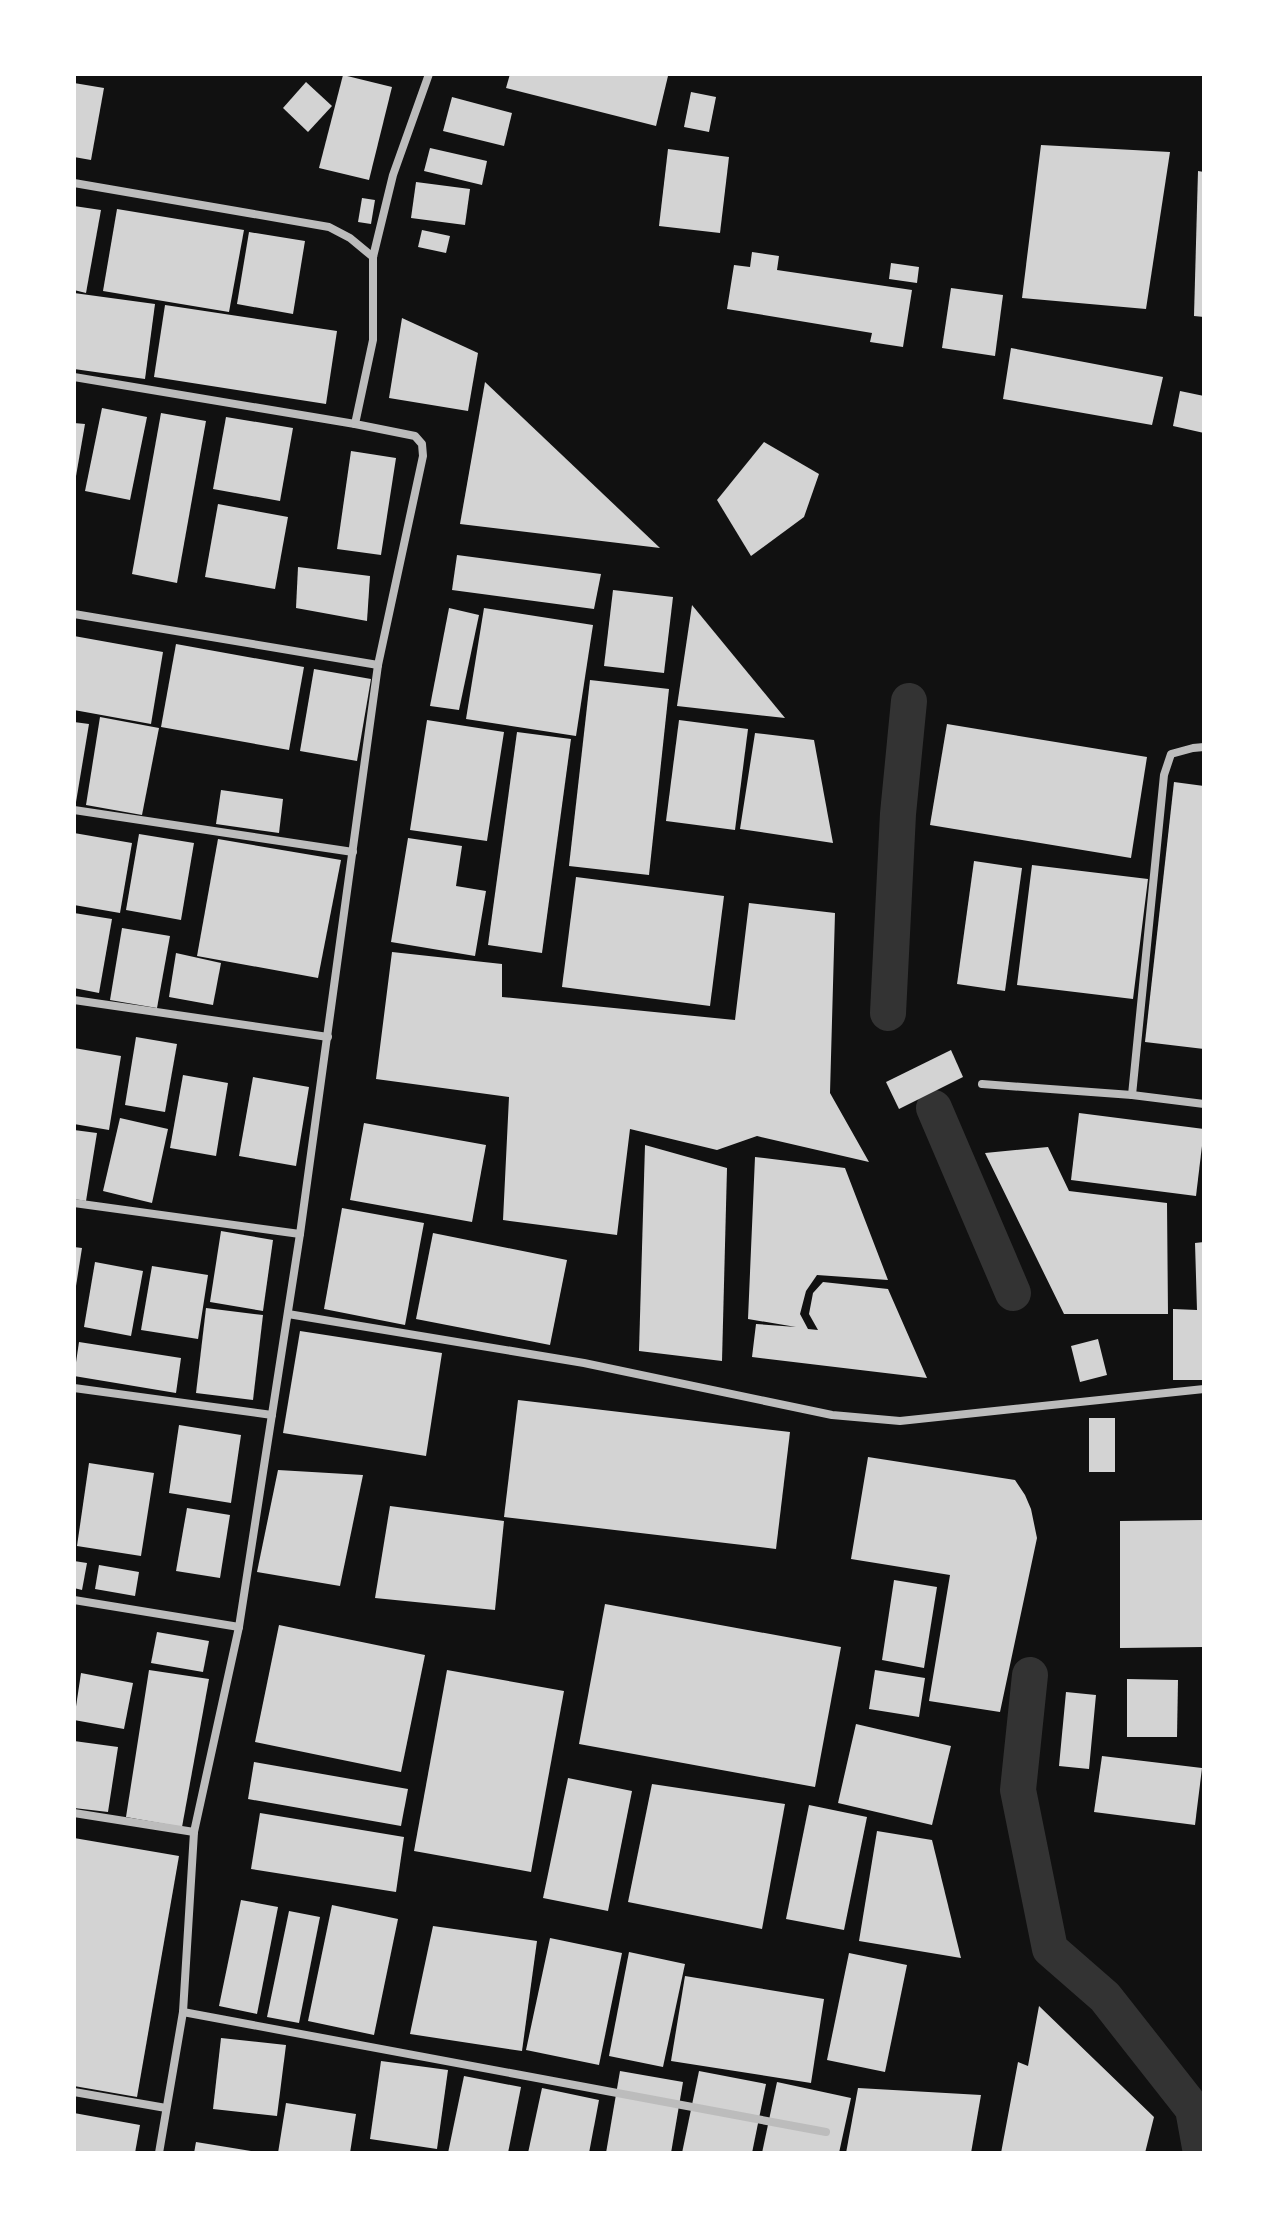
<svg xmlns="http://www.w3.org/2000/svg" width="1278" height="2227" font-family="Karla,sans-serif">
<rect width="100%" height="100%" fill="#111"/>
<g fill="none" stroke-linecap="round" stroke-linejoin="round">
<g stroke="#333" stroke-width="36">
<polyline points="888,1013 898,814 909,701"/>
<polyline points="934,1108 1013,1293"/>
<polyline points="1030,1675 1018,1790 1050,1949 1105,1997 1193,2109 1201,2153"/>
</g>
</g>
<g fill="#d3d3d3">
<polygon points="510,74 659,74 668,76 656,126 506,88"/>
<polygon points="343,75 392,87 369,180 319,168"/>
<polygon points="306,82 332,106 308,132 283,108"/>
<polygon points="74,83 104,88 91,160 74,157"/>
<polygon points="691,92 716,97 709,132 684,127"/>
<polygon points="452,97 512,113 504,146 443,131"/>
<polygon points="1041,145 1170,152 1146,309 1022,298"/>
<polygon points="430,148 487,161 482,185 424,171"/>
<polygon points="668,149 729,157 720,233 659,226"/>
<polygon points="1198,171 1204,172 1204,317 1194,316"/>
<polygon points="416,182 470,189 465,225 411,218"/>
<polygon points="362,198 375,200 371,224 358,222"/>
<polygon points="74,206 101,210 86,293 74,290"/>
<polygon points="117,209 244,230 229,312 103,291"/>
<polygon points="422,230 450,236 446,253 418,247"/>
<polygon points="249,232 305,241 293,314 237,304"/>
<polygon points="752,252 779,256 777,270 912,290 903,347 870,342 872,333 727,309 734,265 750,267"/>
<polygon points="891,263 919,267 917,283 889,279"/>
<polygon points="951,288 1003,295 995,356 942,348"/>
<polygon points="74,293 155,304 145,379 74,369"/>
<polygon points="165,305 337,331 326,404 154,377"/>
<polygon points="402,318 478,353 468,411 389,398"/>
<polygon points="1011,348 1163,377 1152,425 1003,399"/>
<polygon points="485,382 660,548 460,524"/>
<polygon points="1180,391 1204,396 1204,433 1173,426"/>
<polygon points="102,408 147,417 130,500 85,491"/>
<polygon points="161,413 206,421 177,583 132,574"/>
<polygon points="226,417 293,428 280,501 213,489"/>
<polygon points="74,423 85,424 76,476 74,476"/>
<polygon points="764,442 819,474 804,517 751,556 717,500"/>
<polygon points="351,451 396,458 381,555 337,549"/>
<polygon points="218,504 288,517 275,589 205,577"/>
<polygon points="457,555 601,574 594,609 452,590"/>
<polygon points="298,567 370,576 367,621 296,608"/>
<polygon points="613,590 673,597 664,673 604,666"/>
<polygon points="692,605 785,718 677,706"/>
<polygon points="449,608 479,615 459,710 430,706"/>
<polygon points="484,608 593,625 576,736 466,719"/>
<polygon points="74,636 163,652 151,724 74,710"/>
<polygon points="176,644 304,667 289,750 161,727"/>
<polygon points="314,669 371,679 357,761 300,751"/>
<polygon points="590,680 669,689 649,875 569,866"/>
<polygon points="100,717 159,728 142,815 86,805"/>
<polygon points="427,720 504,732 487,841 410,830"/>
<polygon points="679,720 748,729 735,830 666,821"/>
<polygon points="74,722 89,724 76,802 74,802"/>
<polygon points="947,724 1147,757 1131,858 930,825"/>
<polygon points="517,732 571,739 542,953 488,945"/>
<polygon points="755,733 814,740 833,843 740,829"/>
<polygon points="1174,782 1204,786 1204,1049 1145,1042"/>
<polygon points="221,790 283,799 279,833 216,824"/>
<polygon points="74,833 132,843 120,913 74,905"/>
<polygon points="139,834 194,843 181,920 126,910"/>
<polygon points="408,838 462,846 456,886 486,891 475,956 391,942"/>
<polygon points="218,839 341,860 318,978 197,956"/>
<polygon points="974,861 1022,868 1005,991 957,984"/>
<polygon points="1032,865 1148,879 1133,999 1017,985"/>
<polygon points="576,877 724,896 710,1006 562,987"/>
<polygon points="749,903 835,913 830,1093 869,1162 757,1136 717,1150 630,1129 617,1235 503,1220 509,1097 376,1079 392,952 502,964 502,997 735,1020"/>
<polygon points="74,913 112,919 99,993 74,988"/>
<polygon points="122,928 170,936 157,1008 110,1000"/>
<polygon points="176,953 221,963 213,1005 169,997"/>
<polygon points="136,1037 177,1044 165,1112 125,1105"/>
<polygon points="74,1048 121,1056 109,1130 74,1124"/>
<polygon points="951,1050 963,1077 899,1109 886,1082"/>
<polygon points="183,1075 228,1083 216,1156 170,1148"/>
<polygon points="253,1077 309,1087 296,1166 239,1156"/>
<polygon points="1079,1113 1204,1129 1196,1196 1071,1180"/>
<polygon points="120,1118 168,1129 152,1203 103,1191"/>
<polygon points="364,1123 486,1145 472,1222 350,1200"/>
<polygon points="74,1130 97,1133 86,1201 74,1199"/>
<polygon points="645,1145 727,1168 722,1361 639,1351"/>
<polygon points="1048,1147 1069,1191 1167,1203 1168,1314 1064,1314 985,1153"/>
<polygon points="755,1157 845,1168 888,1280 817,1275 806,1291 800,1314 808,1329 818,1330 809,1314 813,1293 823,1282 888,1289 927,1378 752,1357 756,1324 796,1327 748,1319"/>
<polygon points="342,1208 424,1223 405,1325 324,1309"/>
<polygon points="221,1231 273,1240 263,1311 210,1302"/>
<polygon points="433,1233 567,1260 550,1345 416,1319"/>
<polygon points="1204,1242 1204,1380 1173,1380 1173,1309 1197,1310 1195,1243"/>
<polygon points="74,1247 82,1248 76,1286 74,1286"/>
<polygon points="95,1262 143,1271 131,1336 84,1327"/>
<polygon points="152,1266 208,1275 198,1339 141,1330"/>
<polygon points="206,1308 263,1315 253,1400 196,1393"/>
<polygon points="300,1331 442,1353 426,1456 283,1433"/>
<polygon points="1098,1339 1107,1375 1080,1382 1071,1346"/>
<polygon points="79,1342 181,1358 176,1393 74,1376"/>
<polygon points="518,1400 790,1432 776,1549 504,1517"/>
<rect x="1089" y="1418" width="26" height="54"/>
<polygon points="179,1425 241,1435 231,1503 169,1493"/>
<polygon points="868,1457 1015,1480 1025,1495 1031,1509 1037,1538 1000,1712 929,1701 950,1575 851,1559"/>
<polygon points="89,1463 154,1473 141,1556 77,1546"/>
<polygon points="278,1470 363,1475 340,1586 257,1572"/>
<polygon points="390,1506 504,1521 495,1610 375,1598"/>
<polygon points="187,1508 230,1515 220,1578 176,1571"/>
<polygon points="1204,1520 1204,1647 1120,1648 1120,1521"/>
<polygon points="74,1561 87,1563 82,1590 74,1588"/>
<polygon points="99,1565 139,1572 135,1596 95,1589"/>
<polygon points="894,1580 937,1587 924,1668 882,1660"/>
<polygon points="605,1604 841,1647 815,1787 579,1744"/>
<polygon points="279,1625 425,1655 401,1772 255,1742"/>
<polygon points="157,1632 209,1641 203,1672 151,1663"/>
<polygon points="149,1670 209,1679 182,1827 126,1817"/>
<polygon points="447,1670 564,1691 531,1872 414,1851"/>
<polygon points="875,1670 925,1678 919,1717 869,1709"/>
<polygon points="81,1673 133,1683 124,1729 74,1720"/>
<polygon points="1127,1679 1178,1680 1177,1737 1127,1737"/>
<polygon points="1066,1692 1096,1695 1089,1769 1059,1766"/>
<polygon points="856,1724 951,1746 932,1825 838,1803"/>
<polygon points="74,1741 118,1747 108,1812 74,1808"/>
<polygon points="1102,1756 1202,1768 1195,1825 1094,1812"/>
<polygon points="254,1762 408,1789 401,1826 248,1799"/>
<polygon points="568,1778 632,1791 608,1911 543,1898"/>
<polygon points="652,1784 785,1804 762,1929 628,1902"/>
<polygon points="809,1805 867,1817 844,1930 786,1919"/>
<polygon points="260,1813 404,1837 396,1892 251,1869"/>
<polygon points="877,1831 932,1840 961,1958 859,1941"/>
<polygon points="74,1838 179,1856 137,2097 74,2086"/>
<polygon points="241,1900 278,1907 257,2014 219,2006"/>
<polygon points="332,1905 398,1919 374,2035 308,2021"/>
<polygon points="289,1911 320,1917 299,2023 267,2017"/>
<polygon points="433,1926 537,1941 522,2051 410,2034"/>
<polygon points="550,1938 622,1953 599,2065 526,2050"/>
<polygon points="629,1952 685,1964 663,2067 609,2056"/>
<polygon points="849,1953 907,1965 885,2072 827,2060"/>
<polygon points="685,1976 824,1999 811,2083 671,2061"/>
<polygon points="1039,2006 1154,2117 1145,2153 1001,2153 1018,2062 1028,2066"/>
<polygon points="221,2038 286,2045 277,2116 213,2109"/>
<polygon points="381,2061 448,2070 437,2149 370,2139"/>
<polygon points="620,2071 683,2082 671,2153 606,2153"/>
<polygon points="699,2071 766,2084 752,2153 682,2153"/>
<polygon points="464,2076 521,2087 508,2153 448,2153"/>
<polygon points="777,2082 851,2098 839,2153 762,2153"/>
<polygon points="542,2088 599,2100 589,2153 528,2153"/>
<polygon points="858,2088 981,2095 971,2153 846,2153"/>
<polygon points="286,2103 356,2114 350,2153 278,2153"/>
<polygon points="74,2113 140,2125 135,2153 74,2153"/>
<polygon points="196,2142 251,2151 251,2153 194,2153"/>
</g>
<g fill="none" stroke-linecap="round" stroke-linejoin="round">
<g stroke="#bcbcbc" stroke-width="8">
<polyline points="74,183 329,227 350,238 373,257"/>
<polyline points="74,377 355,424"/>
<polyline points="74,614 378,665"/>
<polyline points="1204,747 1193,748 1171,754 1164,775 1132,1095 1204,1104"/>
<polyline points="74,810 353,852"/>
<polyline points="74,1000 328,1037"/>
<polyline points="982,1084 1132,1095"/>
<polyline points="74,1203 300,1234"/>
<polyline points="288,1314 584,1363 832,1415 900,1421 1204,1389"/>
<polyline points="74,1388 272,1415"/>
<polyline points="74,1600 239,1627"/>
<polyline points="74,1813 194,1832"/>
<polyline points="183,2012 826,2132"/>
<polyline points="74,2092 166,2108"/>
<polyline points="159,2153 183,2012 194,1832 239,1627 300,1234 378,665 423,456 422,444 415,436 355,424 373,340 373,257 393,175 429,74"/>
</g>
</g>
<rect width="1278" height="2227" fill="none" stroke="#ffffff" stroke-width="152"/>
</svg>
